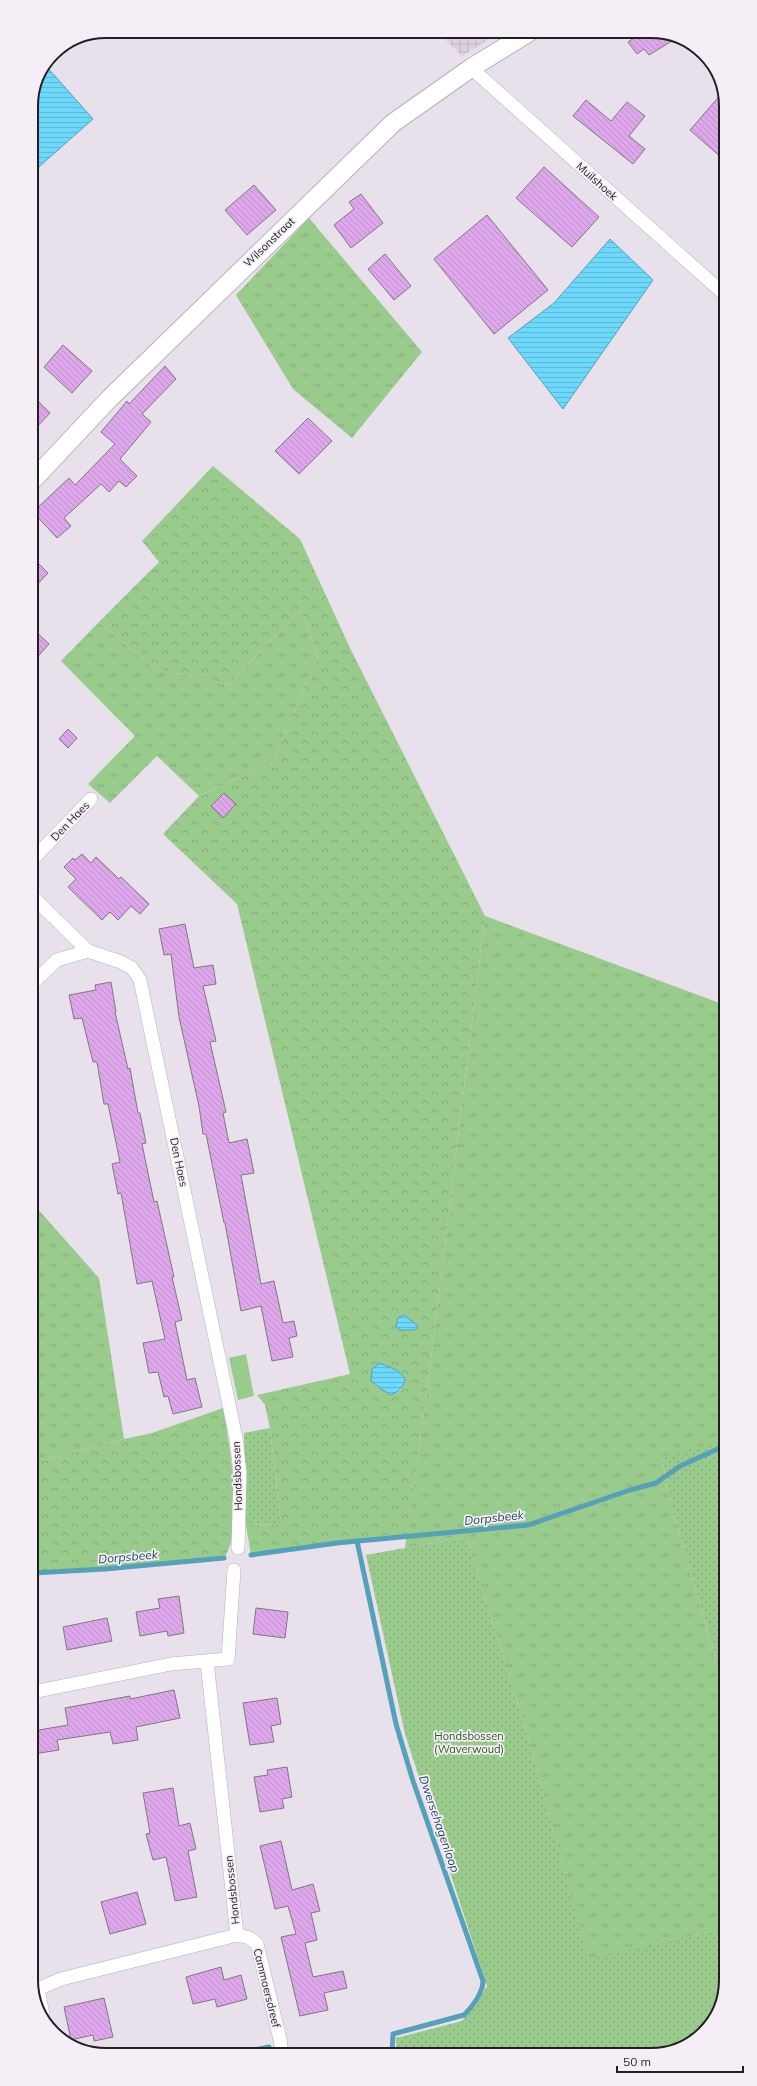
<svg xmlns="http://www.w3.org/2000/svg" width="757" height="2086" font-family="Mulish,sans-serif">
<defs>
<pattern id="industrial-grid" width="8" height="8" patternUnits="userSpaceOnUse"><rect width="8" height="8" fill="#ded2e2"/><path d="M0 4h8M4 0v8" fill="none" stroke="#beb4c2"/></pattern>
<pattern id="grass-tufts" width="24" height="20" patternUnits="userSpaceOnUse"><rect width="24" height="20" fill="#99cb8c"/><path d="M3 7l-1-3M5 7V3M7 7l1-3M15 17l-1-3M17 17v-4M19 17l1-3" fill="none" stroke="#84ae78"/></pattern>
<pattern id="forest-crowns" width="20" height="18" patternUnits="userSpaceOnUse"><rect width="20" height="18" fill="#99cb8c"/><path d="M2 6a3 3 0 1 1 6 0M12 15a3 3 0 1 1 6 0" fill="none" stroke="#84ae78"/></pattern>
<pattern id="park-dots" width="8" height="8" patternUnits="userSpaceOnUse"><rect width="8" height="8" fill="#99cb8c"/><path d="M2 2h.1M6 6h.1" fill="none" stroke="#84ae78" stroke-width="1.8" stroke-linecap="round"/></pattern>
<pattern id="water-rules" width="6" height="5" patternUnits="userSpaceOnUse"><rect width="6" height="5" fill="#6cd9fb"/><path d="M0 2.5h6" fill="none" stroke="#5dbad7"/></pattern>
<pattern id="building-back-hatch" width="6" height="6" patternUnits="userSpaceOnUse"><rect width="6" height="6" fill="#dea7eb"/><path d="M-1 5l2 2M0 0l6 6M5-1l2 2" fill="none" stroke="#be8fc9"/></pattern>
</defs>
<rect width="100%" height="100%" fill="#e8e0ea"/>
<polygon fill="url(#industrial-grid)" points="436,31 503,31 462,56"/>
<g fill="url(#grass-tufts)">
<polygon points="309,218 422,352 352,438 293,389 236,295"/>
<polygon points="301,609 318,657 294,710 273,763 199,796 157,756 110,803 88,784 135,736 61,661 99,622 153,668 228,685"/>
<polygon points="485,916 725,1005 725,1439 662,1458 668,1493 726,1694 726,1928 588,1960 527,1734 466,1537 405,1548 427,1391"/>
<polygon points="33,1138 36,1207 99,1278 124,1439 33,1463"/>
</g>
<g fill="url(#forest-crowns)" fill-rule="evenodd">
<path d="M 213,466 L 300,539 L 350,648 L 485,916 L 427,1391 L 407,1536 L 251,1555 L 246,1525 L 281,1524 L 270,1428 L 265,1405 L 257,1395 L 350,1374 L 237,904 L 163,834 L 199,796 L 273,763 L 294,710 L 318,657 L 301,609 L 228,685 L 153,668 L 99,622 L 159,562 L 142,541 ZM 371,1381 L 405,1382 L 400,1391 Z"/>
<path d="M 223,1408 C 229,1442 245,1529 224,1558 L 105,1569 L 33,1573 L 33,1463 L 124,1439 L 152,1433 Z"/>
</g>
<g fill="url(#park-dots)">
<polygon points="270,1428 281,1524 246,1525 244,1433"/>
<polygon points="725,1439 726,1694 668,1493 662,1457"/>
<polygon points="466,1537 527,1734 588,1959 726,1928 726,1980 711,2025 671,2052 397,2054 396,2038 462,2021 475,2006 487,1986 405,1734 366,1555"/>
</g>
<polygon fill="#99cb8c" points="246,1354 254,1396 238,1400 229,1358"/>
<g fill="url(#water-rules)" stroke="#56a1ba">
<polygon points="47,67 93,119 31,174 31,101"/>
<polygon points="610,239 653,280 563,409 508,338 554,303"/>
<polygon points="404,1315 418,1326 415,1330 399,1330 396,1326 398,1318"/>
<path d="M 380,1363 L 396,1370 L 405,1378 C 405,1387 398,1392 390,1395 L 371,1381 L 372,1369 Z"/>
</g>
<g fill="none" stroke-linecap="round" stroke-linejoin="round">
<g stroke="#56a1ba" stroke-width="5">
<path d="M 357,1541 L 396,1724 L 413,1781 L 483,1981 C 483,1993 472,2007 464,2015 L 393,2034 L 392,2054"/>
<polyline points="251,1555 337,1543 528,1525 630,1490 656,1483 680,1466 720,1448 725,1448"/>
<polyline points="33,1573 105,1569 224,1558"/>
<polyline points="234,2054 269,2047"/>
</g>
</g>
<g fill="url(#building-back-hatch)" stroke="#7e7880">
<polygon points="635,31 656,31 675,39 649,55 644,49 637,54 628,42 637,36"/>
<polygon points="723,92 723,159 690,130"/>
<polygon points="586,100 611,121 627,102 645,116 629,136 645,149 633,164 573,116"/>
<polygon points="544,167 599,217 572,247 516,198"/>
<polygon points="254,185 276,210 247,235 225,210"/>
<polygon points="361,194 383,223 351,248 334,225 354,209 349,202"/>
<polygon points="487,215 548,290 494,334 434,259"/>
<polygon points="385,254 411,286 394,300 368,269"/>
<polygon points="63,345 92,371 72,393 44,367"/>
<polygon points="165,366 176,379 142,414 151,422 120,459 137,476 126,487 119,481 109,492 101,484 64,518 71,526 57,538 33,512 69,478 75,485 115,444 101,432 127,401 129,404"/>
<polygon points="32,395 50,413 32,432"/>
<polygon points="308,418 332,441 299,474 275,451"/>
<polygon points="32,557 48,573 32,590"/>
<polygon points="32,628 49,644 32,663"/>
<polygon points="68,729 77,738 68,748 59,739"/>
<polygon points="224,793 236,804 223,818 211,806"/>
<polygon points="82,854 91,863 96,857 119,879 121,877 149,904 140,914 131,906 118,920 110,912 102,920 68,887 76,879 64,867 73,858 75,860"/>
<polygon points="185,924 194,968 213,965 216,984 203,986 216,1041 210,1042 226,1112 223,1113 229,1143 247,1139 254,1173 241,1175 261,1284 274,1281 283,1323 294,1321 297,1336 289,1338 293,1357 272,1361 261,1306 241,1311 225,1223 224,1223 206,1134 203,1134 199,1106 179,1017 171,954 164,955 159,929"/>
<polygon points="111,982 116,1012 115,1012 128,1069 130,1068 138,1113 140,1113 146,1143 142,1144 154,1202 157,1201 174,1277 172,1277 182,1320 175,1322 187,1380 195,1378 202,1407 173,1414 168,1396 164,1397 158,1372 149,1373 143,1343 165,1339 152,1281 137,1284 121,1193 118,1194 112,1164 120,1162 108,1104 104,1104 97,1062 93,1062 82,1018 74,1019 69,995 96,990 95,985"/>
<polygon points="179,1596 184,1633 168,1636 167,1631 140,1636 136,1612 160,1608 158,1599"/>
<polygon points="256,1608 288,1612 285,1638 253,1634"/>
<polygon points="107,1618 112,1641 67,1650 63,1627"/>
<polygon points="174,1690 180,1718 136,1727 138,1740 113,1744 110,1732 57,1740 59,1750 33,1754 33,1731 68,1725 65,1708 130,1696 130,1699"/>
<polygon points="277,1698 281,1724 271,1726 274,1742 250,1745 243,1703"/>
<polygon points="287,1767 292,1797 282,1799 284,1808 260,1812 254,1777 268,1775 267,1770"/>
<polygon points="173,1788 179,1826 190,1823 196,1849 188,1851 197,1897 175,1901 166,1857 153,1860 146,1834 150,1833 143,1793"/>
<polygon points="281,1841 292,1890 313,1884 320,1911 311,1913 317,1940 305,1943 313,1977 343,1971 347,1988 324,1993 328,2010 300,2016 281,1937 296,1934 288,1906 275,1909 260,1846"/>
<polygon points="137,1892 146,1924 110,1934 101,1902"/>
<polygon points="221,1967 224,1980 241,1975 247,1999 217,2007 215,1999 193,2004 186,1977"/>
<polygon points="104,1998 113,2037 94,2041 93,2035 71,2040 64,2007"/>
</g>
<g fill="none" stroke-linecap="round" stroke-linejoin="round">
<defs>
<g id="street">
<polyline points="471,68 724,294"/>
<polyline points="32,860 91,799"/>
<polyline points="32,896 88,951 121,962 132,968 140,980 236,1438 240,1473 238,1548"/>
<polyline points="32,984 57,960 88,951"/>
<polyline points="33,1692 171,1664 228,1659 234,1570"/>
<polyline points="237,1935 250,1938 257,1944 280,2039 282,2054"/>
<polyline points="43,2015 38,1989 61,1979 237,1935 207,1662"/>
</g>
<polyline id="secondary" points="32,481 109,399 393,123 471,68 531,31"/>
</defs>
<use href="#street" stroke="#b8b1ba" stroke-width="14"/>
<use href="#secondary" stroke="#b8b1ba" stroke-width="20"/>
<use href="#street" stroke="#fff" stroke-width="13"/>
<use href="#secondary" stroke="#fff" stroke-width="18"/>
</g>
<g text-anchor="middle" stroke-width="3.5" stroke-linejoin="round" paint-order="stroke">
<g font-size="11" fill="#221f22" stroke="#f5eef7">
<text transform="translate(597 181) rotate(42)" y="4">Muilshoek</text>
<text transform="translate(269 242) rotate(-44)" y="4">Wilsonstraat</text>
<text transform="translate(70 821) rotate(-46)" y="4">Den Haes</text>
<text transform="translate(179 1162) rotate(78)" y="4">Den Haes</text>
<text transform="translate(237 1476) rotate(-92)" y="4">Hondsbossen</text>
<text transform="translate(232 1890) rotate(-96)" y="4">Hondsbossen</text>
<text transform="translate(267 1988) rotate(76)" y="4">Cammaersdreef</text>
</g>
<g font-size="11" fill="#285b18" stroke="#f5eef7">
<text x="469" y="1740">Hondsbossen<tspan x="469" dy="13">(Waverwoud)</tspan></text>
</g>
<g font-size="12" font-style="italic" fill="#1d4c5b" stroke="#f5eef7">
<text transform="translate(494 1518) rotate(-6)" y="4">Dorpsbeek</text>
<text transform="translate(128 1557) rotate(-5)" y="4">Dorpsbeek</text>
<text transform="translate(439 1824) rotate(71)" y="4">Dwersehagenloop</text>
</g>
</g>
<path d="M0 0H757V2086H0ZM106 38H651A68 68 0 0 1 719 106V1980A68 68 0 0 1 651 2048H106A68 68 0 0 1 38 1980V106A68 68 0 0 1 106 38Z" fill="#f5eef7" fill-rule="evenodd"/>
<path fill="none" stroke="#221f22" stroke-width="2" d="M106 38H651A68 68 0 0 1 719 106V1980A68 68 0 0 1 651 2048H106A68 68 0 0 1 38 1980V106A68 68 0 0 1 106 38Z"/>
<path d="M617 2066v6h126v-6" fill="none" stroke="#221f22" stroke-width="2"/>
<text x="623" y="2066" font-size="12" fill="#221f22" stroke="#f5eef7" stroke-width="3" paint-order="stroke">50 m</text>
</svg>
